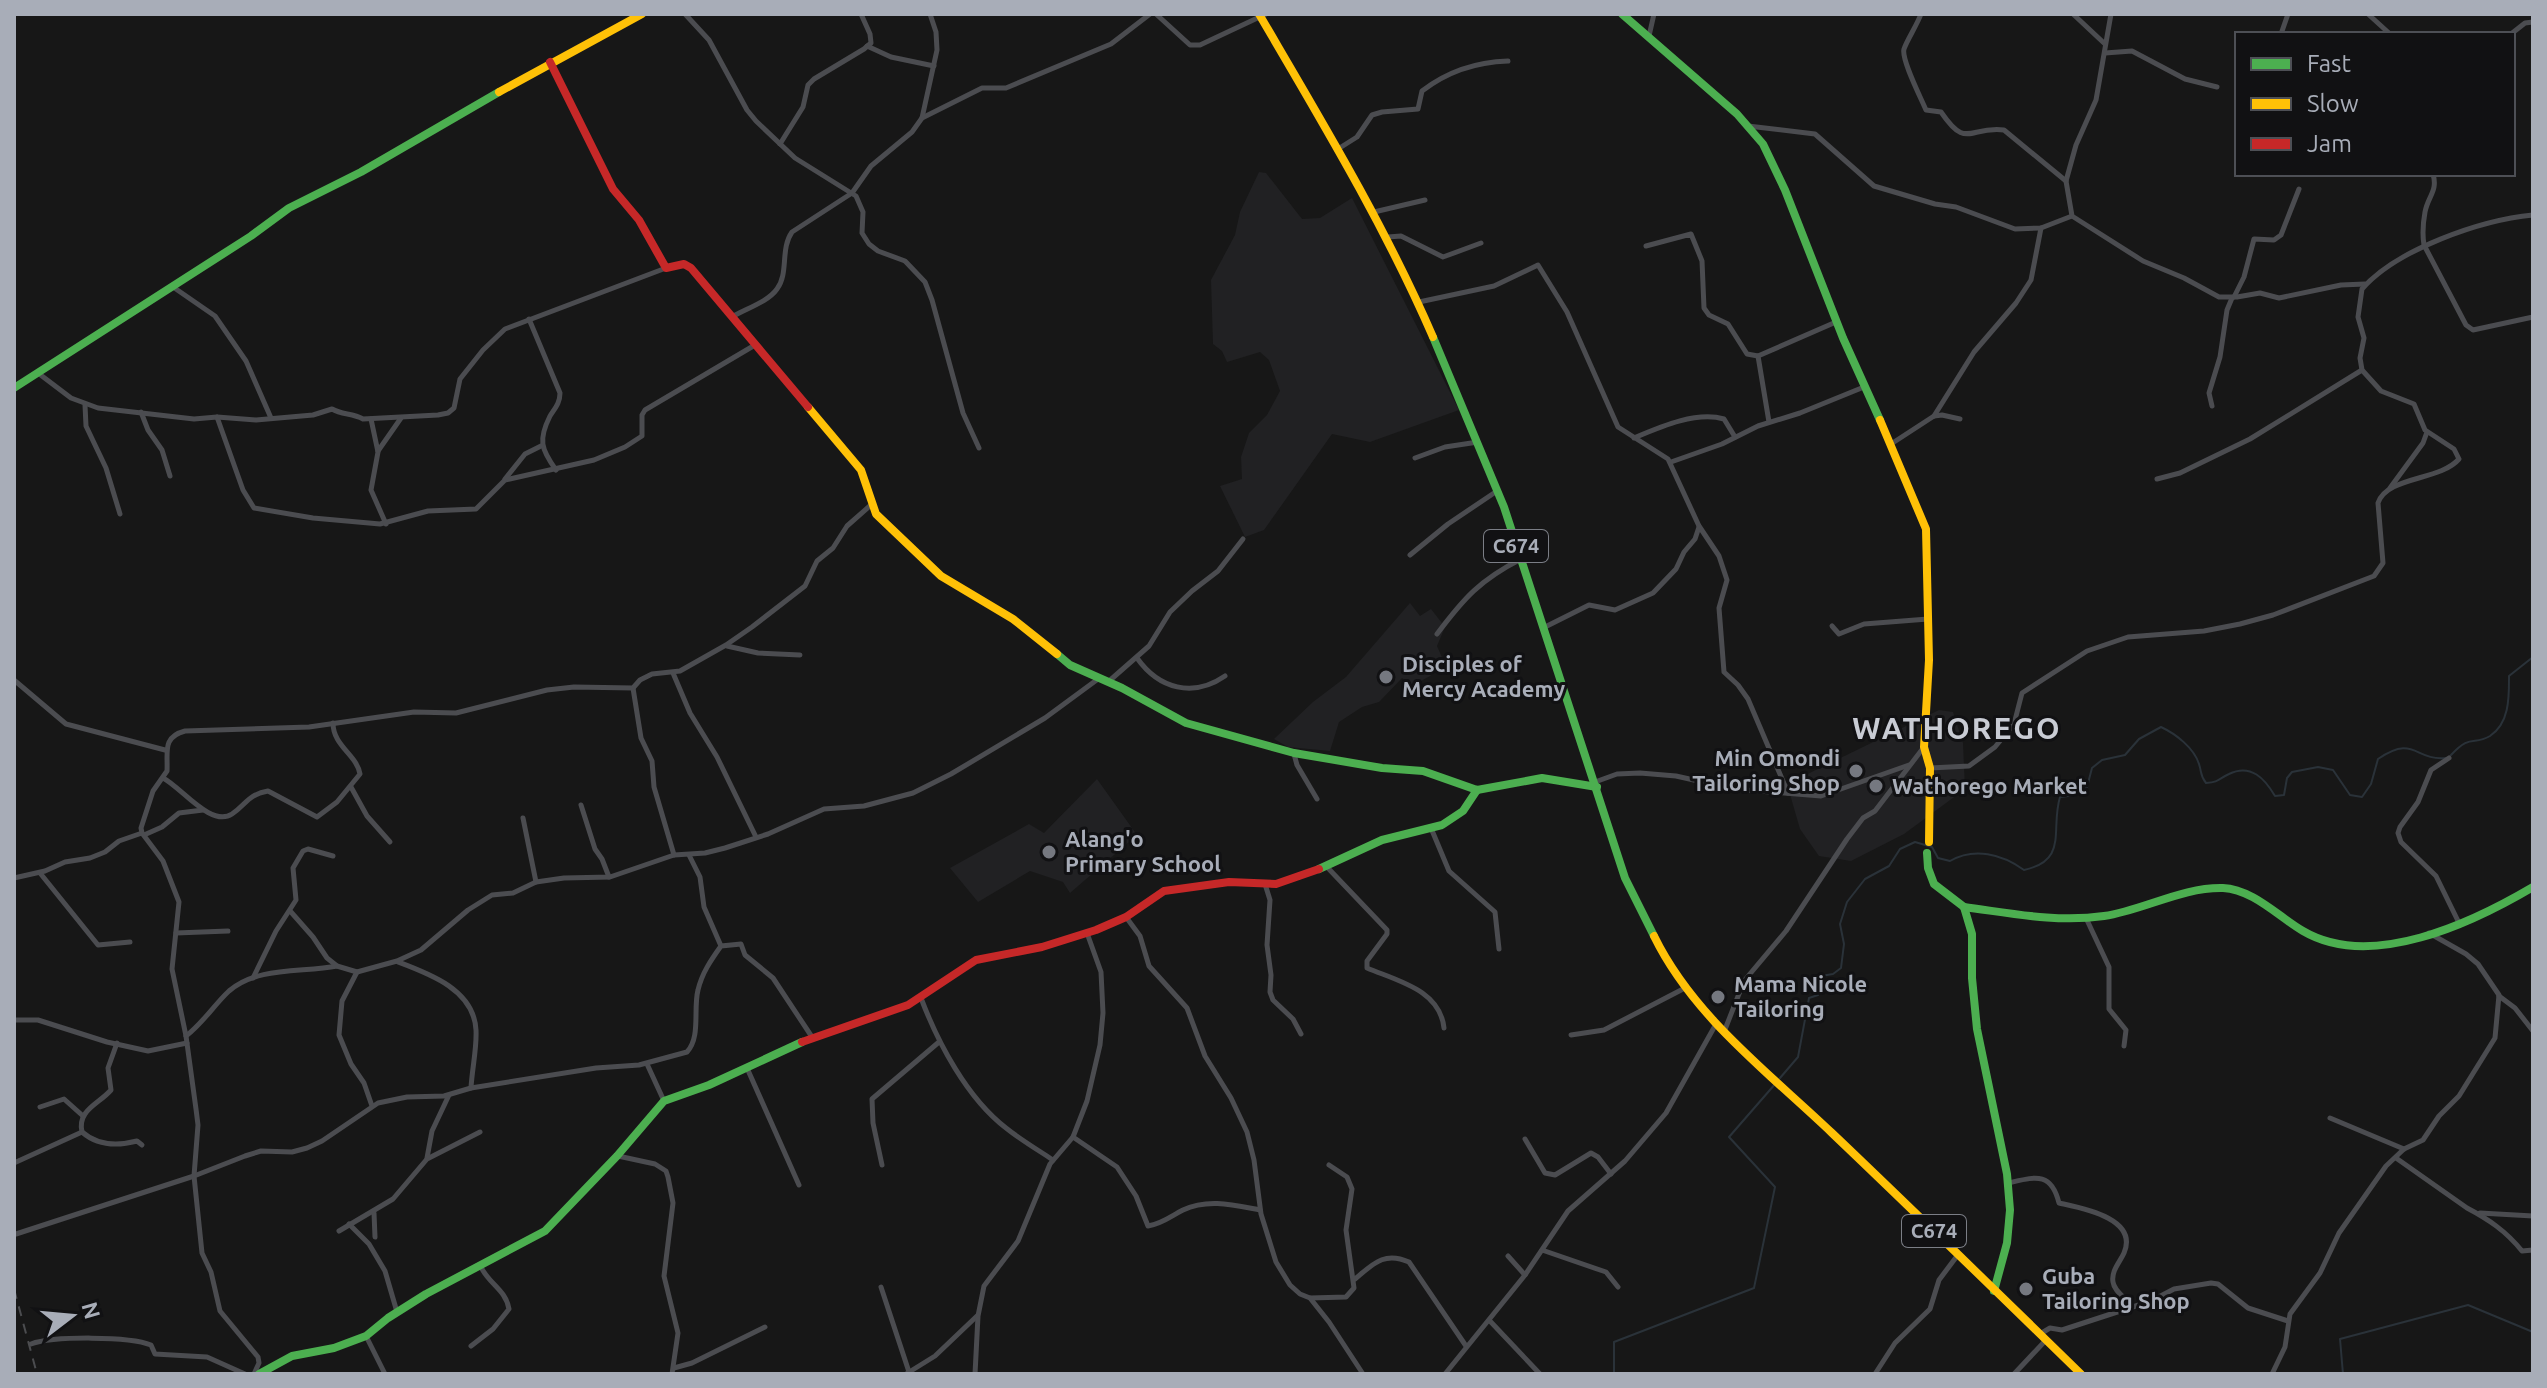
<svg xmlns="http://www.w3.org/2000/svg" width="2547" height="1388" font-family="Ubuntu,sans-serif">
<rect width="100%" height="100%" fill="#171717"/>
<g fill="#212123">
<polygon points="1259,172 1266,173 1302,219 1320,218 1352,198 1459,410 1370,442 1332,434 1264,530 1245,537 1220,486 1242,479 1241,457 1249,433 1267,415 1280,391 1269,360 1260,352 1227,362 1222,351 1213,344 1211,280 1235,235 1240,212"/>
<polygon points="1410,603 1420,616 1431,609 1445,627 1437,646 1444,662 1430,676 1412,686 1402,678 1379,702 1362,707 1339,722 1330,751 1288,747 1274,739 1313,702 1346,677"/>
<polygon points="1939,710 1953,712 1963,743 1965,789 1904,834 1851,861 1819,856 1800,829 1787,784"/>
<polygon points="1097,779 1137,835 1070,893 1063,882 1030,871 978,902 950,868 1029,824 1044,833"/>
</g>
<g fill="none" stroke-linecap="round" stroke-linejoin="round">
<g stroke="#2a3239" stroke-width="2">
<path d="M 2451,755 C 2471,733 2473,746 2490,736 C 2510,723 2509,696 2509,676 L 2533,657"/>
<path d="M 1780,1078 L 1798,1057 L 1809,998 L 1818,995 L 1821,976 L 1833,974 L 1841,968 L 1844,944 L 1840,924 L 1847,902 L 1865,879 L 1889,866 L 1900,849 L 1915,842 L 1932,847 L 1938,858 L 1950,861 C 1974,847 2002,854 2024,870 C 2069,860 2050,830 2060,797 L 2076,795 L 2087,787 L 2092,768 L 2102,760 L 2125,755 L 2139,739 L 2161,727 C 2176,734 2194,748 2199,764 C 2202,773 2200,776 2206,783 C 2220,782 2218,779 2229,774 C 2251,763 2265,779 2275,796 L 2284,795 L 2287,778 L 2292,772 L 2318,767 L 2333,770 L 2350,795 L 2362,797 L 2371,784 L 2378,759 C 2415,734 2414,761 2446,758"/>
<polyline points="1614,1374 1614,1342 1754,1288 1775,1187 1729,1137 1776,1083"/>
<polyline points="2343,1374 2340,1339 2468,1305 2533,1332"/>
</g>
<g stroke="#4b4c50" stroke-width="5">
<polyline points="685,14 709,40 747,110 756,121 795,158 856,196 863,212 862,233 869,244 878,251 905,261 925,282 932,300 963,413 979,448"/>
<polyline points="1156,14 1190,45 1200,45 1266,14"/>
<path d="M 1921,14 C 1917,25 1907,40 1904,49 C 1901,59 1921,98 1926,110 L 1941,112 C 1967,150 1968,126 2004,130 L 2066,181"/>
<polyline points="2073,14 2105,44"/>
<polyline points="2111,14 2096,100 2076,145 2066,181 2072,216 2143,261 2184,278 2219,297 2237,297 2260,293 2279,298 2341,285 2365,284"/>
<polyline points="2368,14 2390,34"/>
<polyline points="2281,34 2288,14"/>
<polyline points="2511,34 2525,23 2533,22"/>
<polyline points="1649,36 1654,14"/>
<polyline points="867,46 891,57 934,66"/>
<polyline points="2105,53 2132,51 2185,79 2217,87"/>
<polyline points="922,118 982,88 1006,88 1111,44 1150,14"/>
<polyline points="1748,126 1815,134 1874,186 1935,204 1956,207 2015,229 2041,228 2072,216"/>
<polyline points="780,144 803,107 808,85 814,79 864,49 871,43 870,34 861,14"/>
<path d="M 1338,149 L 1357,137 L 1372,115 L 1382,112 L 1418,109 L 1422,91 C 1448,71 1475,62 1508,61"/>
<path d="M 2433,174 C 2438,191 2428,196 2425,212 C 2423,223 2422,233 2424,245 L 2466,325 L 2473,330 L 2533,317"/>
<polyline points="1374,212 1425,200"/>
<polyline points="1388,237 1401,236 1443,257 1481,243"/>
<polyline points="1646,246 1691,234 1702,261 1704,308 1709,315 1728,324 1747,354 1758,356 1836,322"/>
<polyline points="173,287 215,316 246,361 271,418"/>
<polyline points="2234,297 2244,277 2254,239 2274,240 2281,235 2299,189"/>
<polyline points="1419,302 1494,286 1538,265 1567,312 1618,427 1668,459 1699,526 1719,556 1727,580 1719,608 1724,672 1738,685 1748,699 1788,793"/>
<path d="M 732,317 C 745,309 768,302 777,289 C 789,273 780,249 792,232 L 852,193 L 871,166 L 912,132 L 922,118 L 937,50 L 936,32 L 930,14"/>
<path d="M 529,319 L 560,393 C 560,403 555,408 550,416 C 538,440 541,449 556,470"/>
<polyline points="1758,356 1769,422"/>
<path d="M 38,373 L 71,398 L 98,408 L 194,419 L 217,417 L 256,420 L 313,415 L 332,409 C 342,415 352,413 363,419 L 438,415 L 448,413 L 454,408 L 460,379 L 483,350 L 505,329 L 666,268"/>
<polyline points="85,405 86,426 106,468 120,514"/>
<polyline points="2212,406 2209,393 2220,357 2227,310 2232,298"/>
<polyline points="141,412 148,430 162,450 170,476"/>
<polyline points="1934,416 1974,352 2016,303 2031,280 2041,228"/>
<polyline points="217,417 243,490 254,508 313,518 380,524 428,511 476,509 505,480 594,460 625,447 642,436 642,415 645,410 755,345"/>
<polyline points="371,419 378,452 371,490 386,524"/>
<path d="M 1634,438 C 1660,427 1696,411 1724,419 L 1735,437"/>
<polyline points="1891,444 1934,416 1942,415 1960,419"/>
<polyline points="378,451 401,418"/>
<polyline points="1415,458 1445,447 1478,442"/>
<polyline points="1671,462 1722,444 1758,426 1800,413 1864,387"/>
<polyline points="505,479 525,454 541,446"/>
<polyline points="2157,479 2180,473 2250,439 2362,370"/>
<polyline points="2390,488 2423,443 2427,432"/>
<polyline points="1410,555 1448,524 1497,491"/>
<polyline points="1832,626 1839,634 1864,624 1928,619"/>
<polyline points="1543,628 1589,605 1615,610 1653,593 1676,569 1684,552 1695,539 1699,527"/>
<path d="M 1437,634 C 1464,598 1480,580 1521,559"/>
<polyline points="727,646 758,653 800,655"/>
<path d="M 1137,658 C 1159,689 1193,698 1225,676"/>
<polyline points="673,673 690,713 717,757 756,837"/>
<polyline points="14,680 66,724 165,750"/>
<polyline points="1108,682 1149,646 1170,612 1192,591 1218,571 1243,539"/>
<polyline points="633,688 641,738 652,761 654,787 674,855"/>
<polyline points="1294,754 1297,765 1317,799"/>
<polyline points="2449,758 2431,770 2418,802 2400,827 2398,833 2401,842 2436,876 2460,925"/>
<path d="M 1930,768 L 1969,766 L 1995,747 L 2014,724 L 2022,693 L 2087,651 L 2128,637 L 2204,631 L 2240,624 L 2273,615 L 2374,576 L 2383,563 L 2378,503 C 2387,476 2440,481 2459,459 L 2454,449 L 2425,430 L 2414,404 L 2381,391 L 2362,370 L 2360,358 L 2364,338 L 2358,317 L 2362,289 C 2397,249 2481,220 2533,215"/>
<path d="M 163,778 C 181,787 211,828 232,814 C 247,804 247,795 268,791 L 317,817 L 337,802 L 360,774 C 357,755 333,746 333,723"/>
<polyline points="1595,782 1617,774 1640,773 1676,776 1734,789 1821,796 1909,765"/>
<polyline points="351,787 367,816 390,842"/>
<polyline points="581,805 595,849 602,859 609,877"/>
<polyline points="523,818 536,882"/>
<polyline points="1431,828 1449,871 1495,912 1499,949"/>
<polyline points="144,835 162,827 179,813 203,810"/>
<polyline points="689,855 700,877 704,907 721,946"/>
<path d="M 1326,866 L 1387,930 L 1387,934 L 1367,961 L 1367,968 C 1398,981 1440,990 1444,1028"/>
<polyline points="40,873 98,945 130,942"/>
<polyline points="14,878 45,871 65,862 90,858 105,852 119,841 142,833"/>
<polyline points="1265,884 1270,900 1267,945 1271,975 1270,992 1273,1000 1293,1019 1301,1034"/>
<polyline points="291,912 313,937 327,958 337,966 357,972"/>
<polyline points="1126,917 1140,936 1149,966 1187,1008 1205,1056 1231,1098 1247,1132 1254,1160 1261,1214 1276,1262 1290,1285 1300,1294 1310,1298 1329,1322 1363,1374"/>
<polyline points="2086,918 2109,967 2109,1009 2126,1030 2124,1046"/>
<polyline points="176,933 228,931"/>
<path d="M 398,962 C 430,974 474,990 476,1030 C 477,1048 472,1069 471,1088"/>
<polyline points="253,978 276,931 296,900 293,868 303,851 308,849 333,856"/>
<polyline points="2499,996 2515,1008 2533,1031"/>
<path d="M 921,998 C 938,1043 967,1098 1006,1128 C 1021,1140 1038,1150 1053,1160"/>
<polyline points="14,1020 38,1020 107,1042 148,1051 187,1043"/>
<polyline points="1724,1032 1744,981 1786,931 1847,839 1863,818 1875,811 1924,747"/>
<polyline points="1571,1035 1604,1030 1685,988"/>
<path d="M 186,1036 C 203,1023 214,1005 229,991 C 258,966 302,973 337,966"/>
<polyline points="647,1064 664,1101"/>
<polyline points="747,1068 799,1185"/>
<polyline points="372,1106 364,1083 351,1064 339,1035 342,1001 357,972 397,961 421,950 468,910 492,895 513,893 536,882 564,878 610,877 674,855 705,853 725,848 768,834 824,809 864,806 913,793 951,774 1045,718 1098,679"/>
<polyline points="40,1107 64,1099 83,1116"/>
<polyline points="2330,1118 2404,1149"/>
<path d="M 82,1132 C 77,1110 99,1104 111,1090 L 108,1068 L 117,1043"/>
<path d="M 82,1132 C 98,1146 118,1146 137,1141 L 142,1145"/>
<path d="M 1073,1137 L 1117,1167 L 1136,1196 L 1148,1226 C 1162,1224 1171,1216 1183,1210 C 1208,1198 1234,1205 1260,1210"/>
<polyline points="1525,1139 1545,1173 1555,1175 1591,1153 1598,1157 1611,1174"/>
<polyline points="618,1156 655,1164 666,1171 668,1177 673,1203 664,1276 678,1333 672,1374"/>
<polyline points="427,1158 432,1131 449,1095"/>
<path d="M 2396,1158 L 2467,1208 C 2488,1219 2506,1231 2522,1251 L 2533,1250"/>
<polyline points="14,1163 82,1132"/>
<polyline points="882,1165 873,1123 872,1099 939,1042"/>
<path d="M 2008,1183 C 2035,1177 2051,1171 2059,1203 C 2081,1208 2139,1218 2124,1253 C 2120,1262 2111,1271 2113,1282 C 2114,1291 2126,1298 2131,1306"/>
<polyline points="374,1213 375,1237"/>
<polyline points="2480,1213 2533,1216"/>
<polyline points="349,1224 369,1244 385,1271 397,1312"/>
<polyline points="339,1231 393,1199 427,1159 480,1132"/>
<path d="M 16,1234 L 194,1176 L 245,1156 L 261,1151 L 292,1152 L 307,1148 L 322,1141 L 378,1103 L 407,1097 L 444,1096 L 471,1088 L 596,1068 L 639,1065 L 687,1052 C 701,1037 693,1009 698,990 C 702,973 711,960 721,946 L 741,944 L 745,955 L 773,978 L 812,1037"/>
<polyline points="1542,1250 1606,1272 1618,1287"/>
<polyline points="1508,1256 1525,1275"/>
<path d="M 1355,1279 C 1373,1264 1384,1251 1409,1262 L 1466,1346"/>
<polyline points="881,1287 909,1372"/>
<polyline points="1310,1298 1346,1297 1354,1288 1346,1230 1352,1189 1347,1177 1329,1165"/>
<polyline points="1489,1320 1540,1374"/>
<polyline points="2040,1334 2050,1328 2062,1330 2151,1301 2174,1289 2211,1283 2218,1284 2248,1308 2288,1321"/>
<polyline points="366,1336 385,1374"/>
<path d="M 31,1344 C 53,1336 130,1336 151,1345 L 155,1354 L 207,1357 L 245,1374"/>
<path d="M 471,1346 L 493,1329 L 509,1309 C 506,1290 489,1284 481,1267"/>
<polyline points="674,1368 692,1363 765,1327"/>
<path d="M 254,1374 L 259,1363 L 258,1357 L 220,1311 L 211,1272 L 202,1253 L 194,1176 L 198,1125 L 196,1109 L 186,1036 L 172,969 L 179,902 L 163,861 L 142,833 L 141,828 L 153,791 L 167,771 C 168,752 162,737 185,731 L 309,727 L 414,712 L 456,713 L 547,690 L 574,687 L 633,688 L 640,680 L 652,674 L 680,671 L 726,645 L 752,627 L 805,586 L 817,561 L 833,548 L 847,526 L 872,504"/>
<polyline points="906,1374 935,1356 977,1316"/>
<polyline points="975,1374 978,1316 984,1286 1018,1241 1050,1164 1073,1137 1087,1101 1100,1045 1103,1013 1101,972 1087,933"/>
<polyline points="1445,1374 1525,1275 1568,1211 1625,1161 1666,1113 1716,1024"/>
<polyline points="1875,1374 1895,1343 1930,1309 1939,1280 1957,1256"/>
<polyline points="2014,1374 2046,1340"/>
<polyline points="2272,1374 2285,1347 2290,1314 2320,1273 2339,1233 2386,1166 2404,1149 2423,1140 2439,1116 2459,1096 2495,1038 2499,995 2478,964 2466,954 2429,933"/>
</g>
<g stroke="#4caf50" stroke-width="8">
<polyline points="1622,14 1737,114 1763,144 1785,190 1843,338 1880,420"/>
<polyline points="1433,337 1504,507 1625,878 1654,936"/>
<polyline points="14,388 251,236 289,208 361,172 499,92"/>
<polyline points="1057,654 1070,665 1122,688 1186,723 1294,753 1382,768 1423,771 1477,790 1542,778 1597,787"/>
<polyline points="1927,853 1928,868 1934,884 1964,907 1972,934 1972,978 1977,1029 2007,1174 2010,1210 2007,1243 1994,1291"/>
<polyline points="1319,869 1382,840 1442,825 1463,811 1477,790"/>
<path d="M 1964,907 C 2010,913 2057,923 2104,916 C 2144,910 2182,887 2223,888 C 2252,889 2279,917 2303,931 C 2371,971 2472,923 2533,887"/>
<polyline points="259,1374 292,1356 334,1348 366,1336 388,1318 426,1294 545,1231 617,1156 664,1101 709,1085 802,1042"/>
</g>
<g stroke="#ffc107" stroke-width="8">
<path d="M 1259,14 C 1321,120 1384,224 1433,337"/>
<polyline points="499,92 642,14"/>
<polyline points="808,407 861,470 876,514 941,576 1013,619 1057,654"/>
<polyline points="1880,420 1926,529 1929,660 1924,747 1930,768 1929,842"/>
<path d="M 1654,936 C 1693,1016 1768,1072 1832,1133 C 1916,1213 1998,1293 2081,1374"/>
</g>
<g stroke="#c62828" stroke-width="8">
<polyline points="550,62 613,189 639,220 666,268 684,264 691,268 808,407"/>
<polyline points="802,1042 908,1005 976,960 1042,947 1096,930 1126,917 1164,891 1229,882 1276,884 1319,869"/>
</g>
<polyline stroke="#4b4c4f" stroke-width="2" stroke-dasharray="10 8" stroke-linecap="butt" points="14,1289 37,1374"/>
</g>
<g fill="#757880" stroke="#111113" stroke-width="3">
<circle cx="1386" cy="677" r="8"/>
<circle cx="1856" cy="771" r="8"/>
<circle cx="1876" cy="786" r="8"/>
<circle cx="1049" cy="852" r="8"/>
<circle cx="1718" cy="997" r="8"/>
<circle cx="2026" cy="1289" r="8"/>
</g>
<g text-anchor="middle" stroke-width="6" stroke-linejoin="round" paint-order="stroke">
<g fill="#111113" stroke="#7b7e86" stroke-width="2">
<rect x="1484" y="530" width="64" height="32" rx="6"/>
<rect x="1902" y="1215" width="64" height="32" rx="6"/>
</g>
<g font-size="20" font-weight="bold" fill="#a8adb8">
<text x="1516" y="553">C674</text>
<text x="1934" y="1238">C674</text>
</g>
<g font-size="22" font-weight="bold" fill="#a8adb8" stroke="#111113" text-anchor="start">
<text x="1402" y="672">Disciples of<tspan x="1402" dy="25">Mercy Academy</tspan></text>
<text x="1840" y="766" text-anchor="end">Min Omondi<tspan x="1840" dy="25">Tailoring Shop</tspan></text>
<text x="1892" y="794">Wathorego Market</text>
<text x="1065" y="847">Alang'o<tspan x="1065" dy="25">Primary School</tspan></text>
<text x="1734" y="992">Mama Nicole<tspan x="1734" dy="25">Tailoring</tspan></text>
<text x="2042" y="1284">Guba<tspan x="2042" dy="25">Tailoring Shop</tspan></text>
</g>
<g font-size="30" font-weight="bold" letter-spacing="2" fill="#c9ccd4" stroke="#111113">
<text x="1957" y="739">WATHOREGO</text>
</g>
</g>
<rect width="2547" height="1388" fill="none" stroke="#a8adb8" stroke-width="32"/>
<rect x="2235" y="32" width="280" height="144" fill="#111113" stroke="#4d4f55" stroke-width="2"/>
<rect x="2251" y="58" width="40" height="12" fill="#4caf50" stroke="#4d4f55" stroke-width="2"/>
<text x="2307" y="72" font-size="24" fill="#a8adb8">Fast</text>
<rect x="2251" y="98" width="40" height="12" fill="#ffc107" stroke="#4d4f55" stroke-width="2"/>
<text x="2307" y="112" font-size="24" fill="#a8adb8">Slow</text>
<rect x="2251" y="138" width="40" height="12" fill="#c62828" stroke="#4d4f55" stroke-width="2"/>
<text x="2307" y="152" font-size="24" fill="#a8adb8">Jam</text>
<g transform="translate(72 1316) rotate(74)" stroke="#111113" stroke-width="6" paint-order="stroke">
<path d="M0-6L14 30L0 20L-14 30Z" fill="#a8adb8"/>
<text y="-12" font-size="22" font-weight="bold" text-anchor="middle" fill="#a8adb8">N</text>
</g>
</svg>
